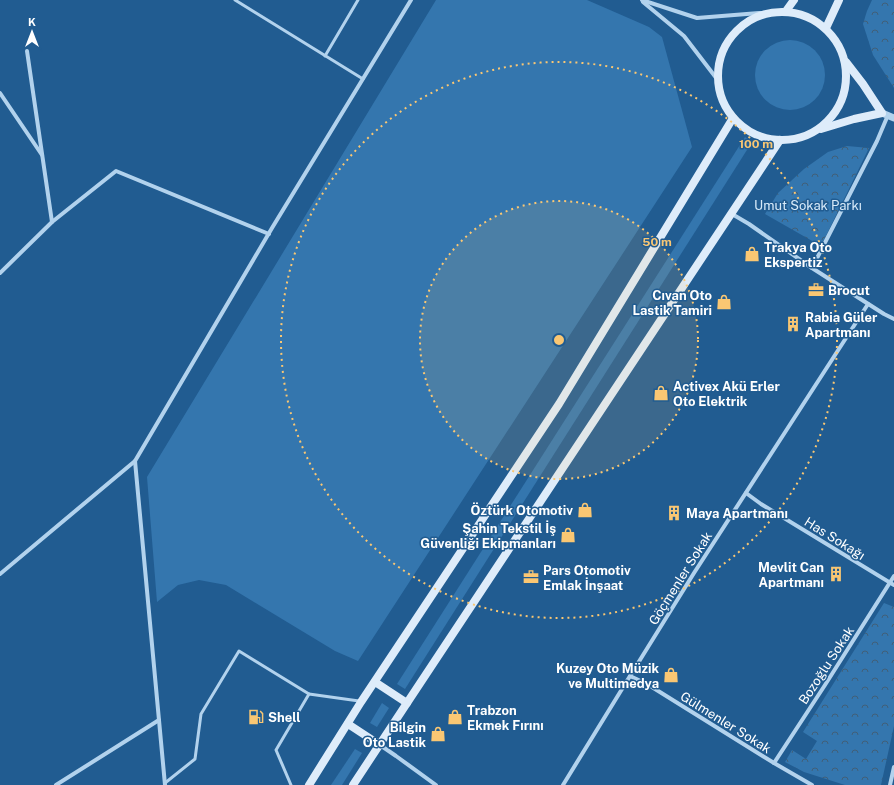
<svg xmlns="http://www.w3.org/2000/svg" width="894" height="785" font-family="'Public Sans',sans-serif">
<defs>
<pattern id="park-crowns" width="20" height="18" patternUnits="userSpaceOnUse"><rect width="20" height="18" fill="#3476ae"/><path d="M2 6a3 3 0 1 1 6 0M12 15a3 3 0 1 1 6 0" fill="none" stroke="#415f78"/></pattern>
</defs>
<rect width="100%" height="100%" fill="#215c91"/>
<g fill="#3476ae">
<polygon points="436,0 587,0 649,27 662,37 692,147 358,661 335,651 226,585 199,580 178,585 157,602 147,477"/>
<circle cx="790" cy="75" r="35"/>
<polygon points="745,137 752,142 405,689 397,684"/>
<polygon points="382,703 389,708 377,727 370,723"/>
<polygon points="355,749 362,753 342,785 331,785"/>
</g>
<g fill="url(#park-crowns)">
<polygon points="872,0 894,0 894,88 873,55 863,24 867,11"/>
<polygon points="847,146 869,148 821,246 765,214 778,193 804,169 828,152"/>
<polygon points="884,603 894,607 894,726 881,785 845,785 804,772 785,762 792,750 806,759 817,741 803,732"/>
</g>
<g fill="none" stroke-linecap="round" stroke-linejoin="round">
<g stroke="#b2d2ed" stroke-width="3">
<polyline points="235,0 363,79"/>
<polyline points="325,56 358,0"/>
<polyline points="165,783 195,759 201,714 239,651 309,694"/>
<polyline points="291,785 276,750 309,694 359,701"/>
</g>
<g stroke="#b2d2ed" stroke-width="4">
<polyline points="642,0 697,18 759,13 764,13"/>
<polyline points="643,2 684,36 717,79"/>
<polyline points="27,51 52,222"/>
<polyline points="0,93 42,155"/>
<polyline points="732,214 749,224 812,268 884,314 894,319"/>
<polyline points="812,268 877,141 888,115"/>
<polyline points="0,273 52,222 116,171 269,234"/>
<polyline points="746,493 761,504 894,585"/>
<polyline points="0,574 135,461"/>
<polyline points="630,676 647,684 774,763 812,785"/>
<polyline points="380,745 396,756 436,785"/>
<polyline points="774,763 825,685 894,576"/>
<polyline points="56,785 159,720"/>
<polyline points="165,785 135,461 272,228 411,0"/>
<polyline points="563,785 630,676 694,573 868,304"/>
<polyline points="890,785 894,767"/>
</g>
<polyline stroke="#b2d2ed" stroke-width="7" points="882,113 894,118"/>
<g stroke="#deecfa" stroke-width="8">
<polyline points="786,11 794,0"/>
<circle cx="782" cy="76" r="64"/>
<polyline points="826,28 839,0"/>
<polyline points="821,129 854,119 882,113 863,84 846,62"/>
<polyline points="375,682 407,703"/>
<polyline points="348,724 380,745"/>
<polyline points="309,785 361,702 559,404 733,118"/>
<polyline points="353,785 407,703 780,140"/>
</g>
</g>
<circle cx="559" cy="340" r="139" fill="#fac773" fill-opacity=".12"/>
<g fill="none" stroke="#fac773" stroke-width="2" stroke-dasharray="2 4">
<circle cx="559" cy="340" r="139"/>
<circle cx="559" cy="340" r="278"/>
</g>
<defs>
<symbol id="shop-bare" viewBox="-9 -9 18 18"><path d="M-5-2.5h2.3a2.7 3.5 0 0 1 5.4 0H5L5.5 6h-11ZM-1.5-2.5h3a1.5 2.3 0 0 0-3 0Z" fill="#fac773" stroke="#215c91" stroke-width="2.5" paint-order="stroke"/></symbol>
<symbol id="office-bare" viewBox="-9 -9 18 18"><path d="M-6-3h4V-5.5h4V-3h4V5H-6ZM-1-4.5V-3h2v-1.5ZM-6 0V1H6V0Z" fill="#fac773" stroke="#215c91" stroke-width="2.5" paint-order="stroke"/></symbol>
<symbol id="building-bare" viewBox="-9 -9 18 18"><path d="M-4-6H4V6H1V3H-1V6H-4ZM-2.5-4.3h1.7v1.8h-1.7ZM.8-4.3h1.7v1.8H.8ZM-2.5-1h1.7V.8h-1.7ZM.8-1h1.7V.8H.8Z" fill="#fac773" stroke="#215c91" stroke-width="2.5" paint-order="stroke"/></symbol>
<symbol id="fuel-bare" viewBox="-9 -9 18 18"><path d="M-5.5-6h7V0h2V4h1.3V-2.5L3-4.5l.8-.8L6-3V5H2.5V1h-1V6h-7ZM-4.2-4.7v3.2H.2V-4.7Z" fill="#fac773" stroke="#215c91" stroke-width="2.5" paint-order="stroke"/></symbol>
</defs>
<g fill-rule="evenodd">
<use href="#shop-bare" x="741" y="243" width="22" height="22"/>
<use href="#office-bare" x="805" y="279" width="22" height="22"/>
<use href="#shop-bare" x="713" y="291" width="22" height="22"/>
<use href="#building-bare" x="782" y="313" width="22" height="22"/>
<use href="#shop-bare" x="650" y="382" width="22" height="22"/>
<use href="#shop-bare" x="574" y="499" width="22" height="22"/>
<use href="#building-bare" x="663" y="502" width="22" height="22"/>
<use href="#shop-bare" x="557" y="524" width="22" height="22"/>
<use href="#building-bare" x="825" y="563" width="22" height="22"/>
<use href="#office-bare" x="520" y="566" width="22" height="22"/>
<use href="#shop-bare" x="660" y="664" width="22" height="22"/>
<use href="#fuel-bare" x="245" y="706" width="22" height="22"/>
<use href="#shop-bare" x="444" y="706" width="22" height="22"/>
<use href="#shop-bare" x="427" y="723" width="22" height="22"/>
</g>
<g text-anchor="middle" stroke-width="3" stroke-linejoin="round" paint-order="stroke">
<g font-size="13" fill="#d7eaf9" stroke="#215c91">
<text x="808" y="210">Umut Sokak Parkı</text>
</g>
<g font-size="13" font-weight="bold" fill="#fff" stroke="#215c91" text-anchor="start">
<text x="764" y="252">Trakya Oto<tspan x="764" dy="15">Ekspertiz</tspan></text>
<text x="828" y="295">Brocut</text>
<text x="712" y="300" text-anchor="end">Cıvan Oto<tspan x="712" dy="15">Lastik Tamiri</tspan></text>
<text x="805" y="322">Rabia Güler<tspan x="805" dy="15">Apartmanı</tspan></text>
<text x="673" y="391">Activex Akü Erler<tspan x="673" dy="15">Oto Elektrik</tspan></text>
<text x="573" y="515" text-anchor="end">Öztürk Otomotiv</text>
<text x="686" y="518">Maya Apartmanı</text>
<text x="556" y="533" text-anchor="end">Şahin Tekstil İş<tspan x="556" dy="15">Güvenliği Ekipmanları</tspan></text>
<text x="824" y="572" text-anchor="end">Mevlit Can<tspan x="824" dy="15">Apartmanı</tspan></text>
<text x="543" y="575">Pars Otomotiv<tspan x="543" dy="15">Emlak İnşaat</tspan></text>
<text x="659" y="673" text-anchor="end">Kuzey Oto Müzik<tspan x="659" dy="15">ve Multimedya</tspan></text>
<text x="467" y="715">Trabzon<tspan x="467" dy="15">Ekmek Fırını</tspan></text>
<text x="268" y="722">Shell</text>
<text x="426" y="732" text-anchor="end">Bilgin<tspan x="426" dy="15">Oto Lastik</tspan></text>
</g>
<g font-size="13" fill="#fff" stroke="#215c91">
<text transform="translate(835 538) rotate(32)" y="5">Has Sokağı</text>
<text transform="translate(680 578) rotate(-58)" y="5">Göçmenler Sokak</text>
<text transform="translate(826 665) rotate(-57)" y="5">Bozoğlu Sokak</text>
<text transform="translate(726 722) rotate(32)" y="5">Gülmenler Sokak</text>
</g>
</g>
<circle cx="559" cy="340" r="6" fill="#fac773" stroke="#215c91" stroke-width="2"/>
<g font-size="12" text-anchor="middle" font-weight="bold" fill="#fac773" stroke="#215c91" stroke-width="3" stroke-linejoin="round" paint-order="stroke">
<text x="756" y="148">100 m</text>
<text x="657" y="246">50 m</text>
</g>
<g transform="translate(32 32)" stroke="#215c91" stroke-width="3" paint-order="stroke">
<path d="M0-3L7 15L0 10L-7 15Z" fill="#ffffff"/>
<text y="-6" font-size="11" font-weight="bold" text-anchor="middle" fill="#ffffff">K</text>
</g>
</svg>
